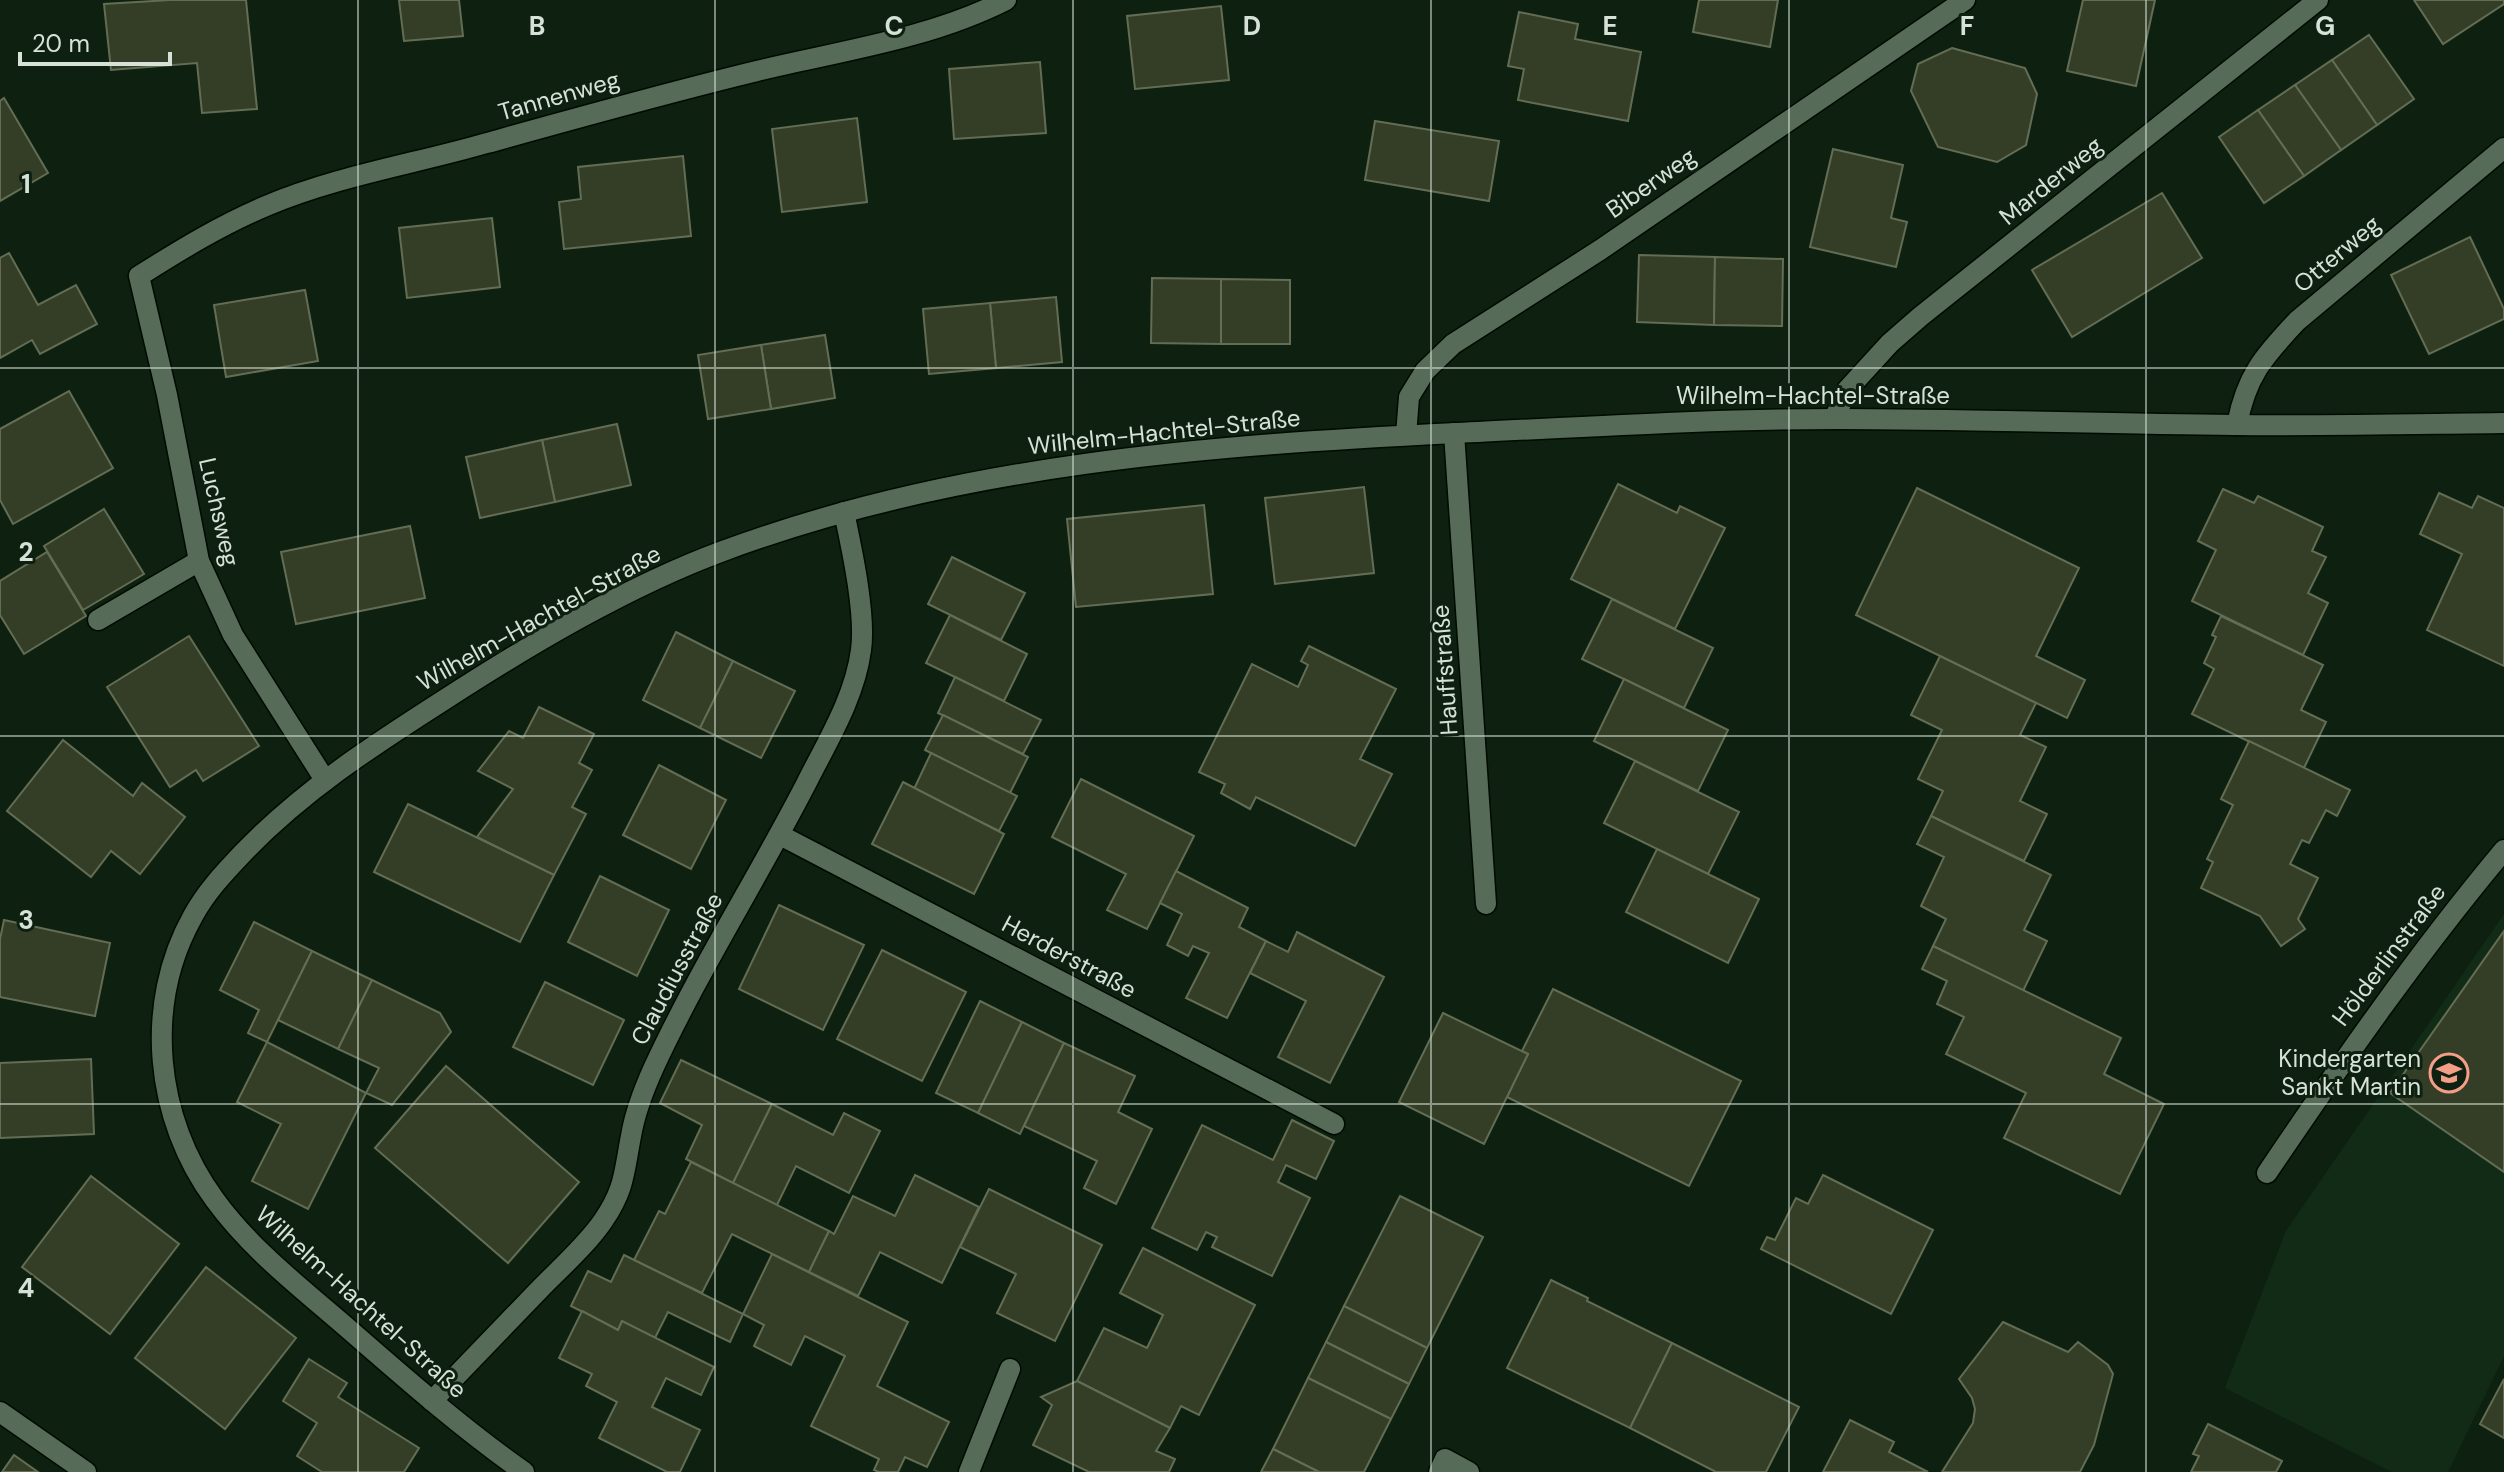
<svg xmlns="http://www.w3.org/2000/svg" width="2504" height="1472" font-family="'DM Sans',sans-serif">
<rect width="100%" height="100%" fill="#0e2111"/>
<polygon fill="#122b17" points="2504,914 2504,1356 2448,1472 2392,1472 2225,1388 2286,1231"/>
<g fill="#343d26" stroke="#636d54" stroke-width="2">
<polygon points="170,0 246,0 257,109 202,113 197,63 111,70 104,4"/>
<polygon points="399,0 459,0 463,36 404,41"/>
<polygon points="1699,0 1778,0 1770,47 1693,32"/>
<polygon points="2083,0 2155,0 2136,86 2067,71"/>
<polygon points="2414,0 2504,0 2504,4 2443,44"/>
<polygon points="1221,6 1229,80 1135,89 1127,16"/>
<polygon points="1519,12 1578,24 1575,39 1641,52 1628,121 1518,100 1524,69 1508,66"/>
<polygon points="2369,35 2414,99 2377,125 2332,60"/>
<polygon points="1952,48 2025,68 2037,94 2026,145 1997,162 1938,147 1911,91 1918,64"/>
<polygon points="2332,60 2377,125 2341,150 2295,85"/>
<polygon points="1040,62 1046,133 954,139 949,69"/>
<polygon points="2295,85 2341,150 2304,176 2258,110"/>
<polygon points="4,98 48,173 0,201 0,101"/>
<polygon points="2258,110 2304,176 2264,203 2219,137"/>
<polygon points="857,118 867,202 782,212 772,129"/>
<polygon points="1375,121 1499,141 1489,201 1365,180"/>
<polygon points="1833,149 1903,165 1891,218 1907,222 1896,267 1810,247"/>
<polygon points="683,156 691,236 564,249 559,202 581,199 578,167"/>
<polygon points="2162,193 2202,258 2072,337 2032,270"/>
<polygon points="492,218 500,287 407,298 399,228"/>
<polygon points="2470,237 2504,309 2504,319 2429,354 2391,275"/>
<polygon points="9,253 38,305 76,285 97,324 40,354 32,340 0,358 0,258"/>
<polygon points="1639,255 1715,257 1714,325 1637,322"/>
<polygon points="1715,257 1783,259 1782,326 1714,325"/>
<polygon points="1152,278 1221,279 1221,344 1151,343"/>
<polygon points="1221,279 1290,280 1290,344 1221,344"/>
<polygon points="305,290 318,361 226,377 214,305"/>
<polygon points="1056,297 1062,362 996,368 990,303"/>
<polygon points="990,303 996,368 929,374 923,309"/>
<polygon points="825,335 835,398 771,409 761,345"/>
<polygon points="761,345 771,409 708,419 698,355"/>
<polygon points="69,391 113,468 13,524 0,500 0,429"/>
<polygon points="617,424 631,485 555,502 542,440"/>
<polygon points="542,440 555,502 480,518 466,457"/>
<polygon points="1618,484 1677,513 1680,506 1725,528 1675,629 1571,579"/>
<polygon points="1364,487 1374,573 1275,584 1265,498"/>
<polygon points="1917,488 2079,568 2036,656 2085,680 2067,718 1856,615"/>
<polygon points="2223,489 2254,503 2258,496 2323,527 2312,551 2326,557 2308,593 2328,603 2303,655 2192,601 2216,550 2198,541"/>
<polygon points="2439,493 2472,508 2478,496 2504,508 2504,666 2427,630 2462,554 2420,534"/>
<polygon points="1204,505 1213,594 1076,607 1067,519"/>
<polygon points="104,509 144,574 83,610 44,546"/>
<polygon points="410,526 425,598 296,624 281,552"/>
<polygon points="47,552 86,616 24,654 0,615 0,581"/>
<polygon points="952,557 1025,593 1001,640 928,604"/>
<polygon points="1612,599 1713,648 1684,708 1582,659"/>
<polygon points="950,615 1027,654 1004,701 926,663"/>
<polygon points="2221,616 2323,665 2301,710 2326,722 2304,768 2192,714 2214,669 2204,663 2216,637 2212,635"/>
<polygon points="676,632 733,661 700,728 643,700"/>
<polygon points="189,636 259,746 203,781 196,770 170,787 107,687"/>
<polygon points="1309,646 1396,689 1360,759 1392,774 1355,846 1256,797 1250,809 1221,793 1225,784 1199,772 1252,664 1298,687 1308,665 1301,661"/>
<polygon points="1940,656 2036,703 2020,735 2046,747 2020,801 2047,814 2024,861 1931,816 1943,791 1918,779 1942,730 1911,715"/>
<polygon points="733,661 795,691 761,758 700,728"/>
<polygon points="955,677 1041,720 1023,754 938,713"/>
<polygon points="1624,679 1728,730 1698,791 1594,741"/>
<polygon points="539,707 594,734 579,763 592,770 572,807 586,814 554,875 477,837 513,789 478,771 509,731 523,738"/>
<polygon points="943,715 1028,757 1010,793 925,750"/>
<polygon points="63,740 133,796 142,783 185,817 140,874 111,851 91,877 7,811"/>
<polygon points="2249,741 2350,790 2337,816 2326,810 2309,843 2302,840 2290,864 2318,878 2298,919 2305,929 2281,946 2260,916 2201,888 2213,862 2207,859 2233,805 2221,799"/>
<polygon points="931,753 1017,796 999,831 914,789"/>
<polygon points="1635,761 1739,812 1708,874 1604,823"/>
<polygon points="659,765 726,800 691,869 623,835"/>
<polygon points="1081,779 1194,836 1147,929 1107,910 1126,874 1052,837"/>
<polygon points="903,782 1004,834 974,894 872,844"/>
<polygon points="408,804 554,875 520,942 374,872"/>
<polygon points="1931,816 2051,875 2024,930 2047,941 2023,991 1933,946 1946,919 1921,906 1944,857 1917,844"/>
<polygon points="1657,849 1759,899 1728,963 1626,912"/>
<polygon points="1176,871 1248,908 1239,927 1266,941 1227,1018 1186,998 1209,953 1193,946 1188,956 1167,945 1182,914 1160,903"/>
<polygon points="600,876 669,910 637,976 568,942"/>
<polygon points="779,905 864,945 823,1030 739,989"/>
<polygon points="4,920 110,943 95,1016 0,997 0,939"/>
<polygon points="254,922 312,951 267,1042 248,1033 259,1010 220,990"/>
<polygon points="2504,931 2504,1172 2390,1093"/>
<polygon points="1297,932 1384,977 1330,1083 1278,1057 1306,1001 1250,973 1266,941 1288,952"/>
<polygon points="1933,946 2121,1038 2104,1074 2164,1104 2120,1194 2004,1138 2026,1093 1946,1054 1964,1017 1937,1004 1947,981 1922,969"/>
<polygon points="882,950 966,992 922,1081 837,1039"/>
<polygon points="312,951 372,980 338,1049 278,1020"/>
<polygon points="372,980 440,1013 451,1032 392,1105 366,1093 379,1068 338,1049"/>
<polygon points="545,982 624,1020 593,1085 513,1047"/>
<polygon points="1553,989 1741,1081 1689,1186 1507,1097 1528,1054 1522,1051"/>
<polygon points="980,1001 1022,1022 978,1113 936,1093"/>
<polygon points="1443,1013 1528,1054 1484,1144 1399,1102"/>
<polygon points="1022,1022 1064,1043 1020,1134 978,1113"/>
<polygon points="267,1042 366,1093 308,1209 252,1181 281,1124 237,1102"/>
<polygon points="1064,1043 1135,1076 1118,1112 1152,1129 1116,1204 1084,1188 1097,1161 1024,1126"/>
<polygon points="91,1059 94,1134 0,1138 0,1063"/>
<polygon points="681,1060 772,1104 733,1183 686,1159 702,1125 660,1103"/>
<polygon points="446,1066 579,1182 508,1263 375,1148"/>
<polygon points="772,1104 833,1135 844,1113 880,1131 849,1193 796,1166 777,1205 733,1183"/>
<polygon points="1292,1120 1334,1141 1316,1179 1286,1165 1278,1182 1310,1198 1272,1276 1212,1247 1217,1237 1206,1232 1197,1250 1152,1228 1202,1125 1273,1160"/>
<polygon points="691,1162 829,1231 809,1272 732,1234 702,1293 634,1260 659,1211 665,1214"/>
<polygon points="915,1175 979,1207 942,1283 880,1252 858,1296 809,1272 829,1231 834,1234 853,1196 895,1216"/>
<polygon points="1823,1175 1933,1230 1891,1314 1761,1249 1767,1237 1775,1240 1796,1198 1808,1204"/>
<polygon points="91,1176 179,1244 110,1334 22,1267"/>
<polygon points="989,1189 1102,1245 1055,1341 997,1313 1016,1274 960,1247"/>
<polygon points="1400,1196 1483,1237 1427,1348 1344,1306"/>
<polygon points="1143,1248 1255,1305 1199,1415 1181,1406 1170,1428 1077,1381 1104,1328 1147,1348 1163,1315 1120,1293"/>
<polygon points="772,1254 908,1322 877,1386 949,1422 927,1467 905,1457 898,1472 879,1472 874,1470 879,1459 811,1426 845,1356 805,1336 791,1365 754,1346 764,1325 743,1314"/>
<polygon points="624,1255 743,1314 730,1342 668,1312 655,1338 622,1321 618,1330 571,1306 588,1271 611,1282"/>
<polygon points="206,1267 296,1338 225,1429 135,1358"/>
<polygon points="1551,1280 1588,1298 1587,1301 1672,1343 1630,1428 1507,1368"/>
<polygon points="1344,1306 1427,1348 1409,1384 1326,1342"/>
<polygon points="582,1311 618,1330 622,1321 714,1367 701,1395 666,1378 652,1407 700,1430 680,1472 667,1472 599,1438 617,1402 586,1386 592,1374 559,1358"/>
<polygon points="2003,1322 2068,1352 2078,1342 2108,1365 2113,1374 2094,1445 2080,1472 1942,1472 1973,1423 1975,1409 1972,1398 1959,1379"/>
<polygon points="1326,1342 1409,1384 1391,1419 1308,1378"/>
<polygon points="1672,1343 1799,1407 1766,1472 1716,1472 1630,1428"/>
<polygon points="309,1359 347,1383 338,1397 419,1448 404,1472 322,1472 297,1456 317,1423 283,1401"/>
<polygon points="1308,1378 1391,1419 1364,1472 1319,1472 1273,1449"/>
<polygon points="2504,1379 2504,1438 2480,1424"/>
<polygon points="1077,1381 1170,1428 1156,1451 1175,1459 1169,1472 1089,1472 1033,1445 1052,1405 1041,1397"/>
<polygon points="1850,1420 1894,1442 1889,1452 1928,1472 1823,1472"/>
<polygon points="2208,1424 2282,1461 2276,1472 2191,1472 2199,1456 2193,1454"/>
<polygon points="1273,1449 1319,1472 1261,1472"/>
<polygon points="14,1455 38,1472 2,1472"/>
</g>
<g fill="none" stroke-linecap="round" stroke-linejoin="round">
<defs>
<g id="minor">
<polyline points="1834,419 1847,390 1890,343 1921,316 2318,0"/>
<path d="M 2237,425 C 2246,376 2264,356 2297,321 L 2504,148"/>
<polyline points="1454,433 1486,904"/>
<polyline points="1406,435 1409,397 1425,371 1453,344 1600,250 1965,0"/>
<polyline points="98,620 199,561"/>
<path d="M 325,780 L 233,635 L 199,561 L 167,395 L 139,276 C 180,250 221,225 266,206 C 337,176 414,164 487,143 C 577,118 666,93 757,71 C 840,51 929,39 1006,0"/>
<polyline points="780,835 1334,1124"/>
<path d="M 2267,1173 C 2342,1062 2418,953 2504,850"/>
<path d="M 432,1401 C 467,1365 502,1328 537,1292 C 559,1269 585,1247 603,1221 C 625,1189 624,1172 631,1136 C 635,1112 644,1089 654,1067 C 699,970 757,879 806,784 C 827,742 855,697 861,650 C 866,614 852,550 844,512"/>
<polyline points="0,1412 86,1472"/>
<path d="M 524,1472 C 463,1429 407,1380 352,1332 C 304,1290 252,1251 215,1200 C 155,1119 143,1005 193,916 C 206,892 224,873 242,854 C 301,792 372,746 444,700 C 529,645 628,586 723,551 C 957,464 1210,445 1457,433 C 1584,427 1710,419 1837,419 C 1970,419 2102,424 2234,425 C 2324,426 2414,424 2504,423"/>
<polyline points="969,1472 1010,1369"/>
<polyline points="1439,1472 1445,1459 1469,1472"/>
</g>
</defs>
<use href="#minor" stroke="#000b01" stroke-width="23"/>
<use href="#minor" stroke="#566c58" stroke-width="20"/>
</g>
<path fill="none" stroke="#d6e2d7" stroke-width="2" stroke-opacity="0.55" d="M 358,0 L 358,1472M 715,0 L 715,1472M 1073,0 L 1073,1472M 1431,0 L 1431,1472M 1789,0 L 1789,1472M 2146,0 L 2146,1472M 0,368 L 2504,368M 0,736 L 2504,736M 0,1104 L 2504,1104"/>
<defs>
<symbol id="school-ring" viewBox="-11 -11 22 22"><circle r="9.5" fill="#0e2111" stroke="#f49e88" stroke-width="1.5"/><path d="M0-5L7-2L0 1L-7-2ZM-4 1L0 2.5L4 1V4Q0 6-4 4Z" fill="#f49e88"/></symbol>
</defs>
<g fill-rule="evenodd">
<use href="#school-ring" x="2427" y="1051" width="44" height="44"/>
</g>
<g text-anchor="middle" stroke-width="6" stroke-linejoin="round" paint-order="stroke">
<g font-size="24" fill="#d6e2d7" stroke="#0e2111">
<text transform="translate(559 96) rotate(-16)" y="8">Tannenweg</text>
<text transform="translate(2051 181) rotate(-39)" y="8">Marderweg</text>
<text transform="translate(1651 183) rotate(-35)" y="8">Biberweg</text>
<text transform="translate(2337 254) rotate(-40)" y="8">Otterweg</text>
<text x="1813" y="404">Wilhelm-Hachtel-Straße</text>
<text transform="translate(1164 432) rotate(-6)" y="8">Wilhelm-Hachtel-Straße</text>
<text transform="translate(219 512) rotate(77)" y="8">Luchsweg</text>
<text transform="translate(539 618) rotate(-29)" y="8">Wilhelm-Hachtel-Straße</text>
<text transform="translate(1445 670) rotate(-94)" y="8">Hauffstraße</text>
<text transform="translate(2389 955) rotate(-53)" y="8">Hölderlinstraße</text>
<text transform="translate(1069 957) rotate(28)" y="8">Herderstraße</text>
<text transform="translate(677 969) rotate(-62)" y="8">Claudiusstraße</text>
<text transform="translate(361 1302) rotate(42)" y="8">Wilhelm-Hachtel-Straße</text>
</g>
<g font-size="24" fill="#d6e2d7" stroke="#0e2111" text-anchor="end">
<text x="2421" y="1067">Kindergarten<tspan x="2421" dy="28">Sankt Martin</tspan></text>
</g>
</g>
<g font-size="26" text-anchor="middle" font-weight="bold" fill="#d6e2d7" stroke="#0e2111" stroke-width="6" stroke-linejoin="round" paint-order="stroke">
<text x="537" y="35">B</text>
<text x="894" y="35">C</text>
<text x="1252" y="35">D</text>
<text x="1610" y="35">E</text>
<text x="1967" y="35">F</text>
<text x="2325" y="35">G</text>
<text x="26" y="193">1</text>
<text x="26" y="561">2</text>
<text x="26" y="929">3</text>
<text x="26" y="1297">4</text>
</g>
<path d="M20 52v12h150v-12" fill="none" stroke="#d6e2d7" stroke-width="4"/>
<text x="32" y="52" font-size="24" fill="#d6e2d7" stroke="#0e2111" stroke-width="6" paint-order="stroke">20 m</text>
</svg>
